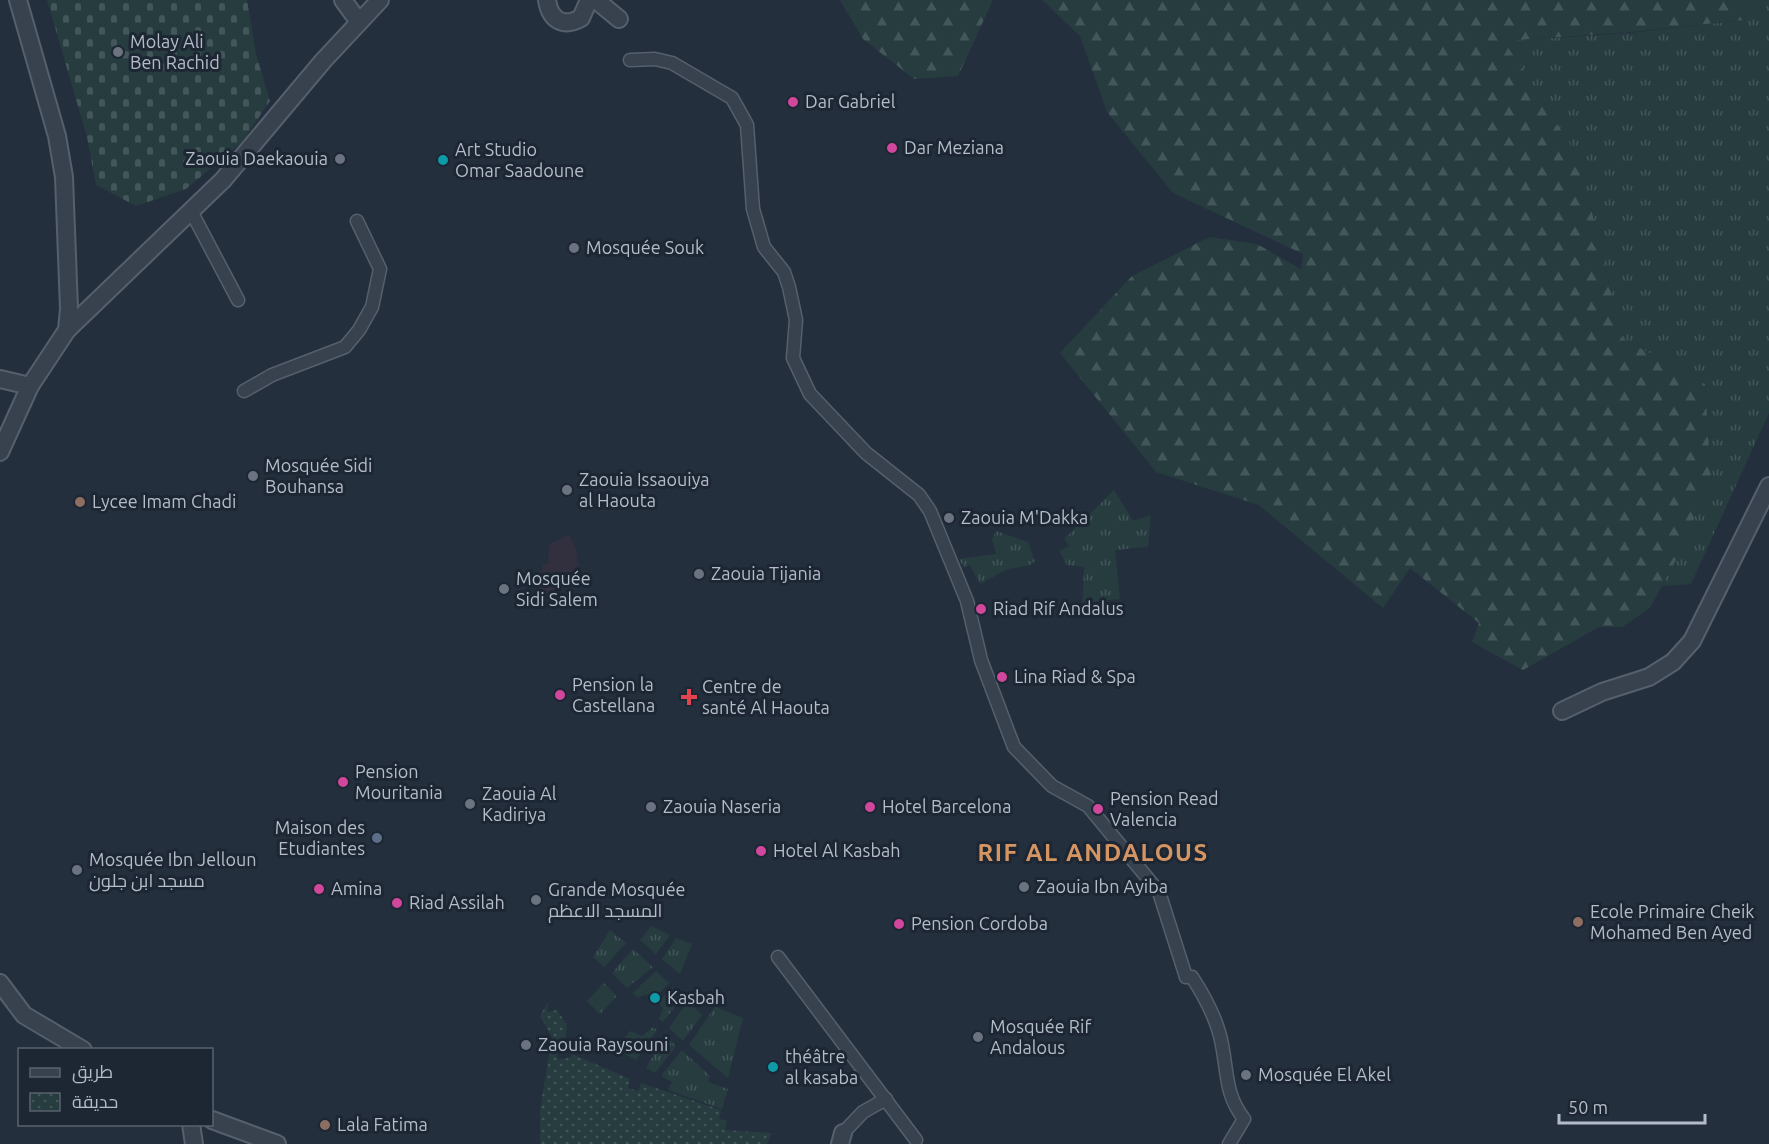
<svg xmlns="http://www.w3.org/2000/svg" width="1769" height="1144" font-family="Ubuntu,Cairo,sans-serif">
<defs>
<pattern id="grass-tufts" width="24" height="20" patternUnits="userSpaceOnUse" patternTransform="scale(1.5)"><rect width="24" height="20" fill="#263c3f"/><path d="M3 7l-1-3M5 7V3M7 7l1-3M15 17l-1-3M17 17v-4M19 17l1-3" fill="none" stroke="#435659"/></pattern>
<pattern id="forest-firs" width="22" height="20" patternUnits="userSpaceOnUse" patternTransform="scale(1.5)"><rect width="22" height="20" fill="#263c3f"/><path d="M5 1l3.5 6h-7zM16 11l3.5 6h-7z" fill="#435659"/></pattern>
<pattern id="cemetery-stones" width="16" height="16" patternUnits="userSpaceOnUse" patternTransform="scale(1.5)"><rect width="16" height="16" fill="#263c3f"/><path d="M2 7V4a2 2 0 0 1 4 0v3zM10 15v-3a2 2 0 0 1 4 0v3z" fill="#435659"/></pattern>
<pattern id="park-dots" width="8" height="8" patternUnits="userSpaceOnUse" patternTransform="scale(1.5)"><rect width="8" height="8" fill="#263c3f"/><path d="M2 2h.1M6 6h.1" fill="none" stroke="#435659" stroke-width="1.8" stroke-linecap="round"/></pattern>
</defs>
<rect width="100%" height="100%" fill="#242f3e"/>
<polygon fill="#32303f" points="569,535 576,549 580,576 575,584 537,599 543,564 548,564 549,544"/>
<g fill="url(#grass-tufts)">
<polygon points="1744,0 1769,0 1769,413 1691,584 1662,586 1711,479 1705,384 1622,338 1579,158 1504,41 1630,33 1744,20"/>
<polygon points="1114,490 1133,521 1151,515 1148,547 1115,550 1120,599 1097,601 1078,612 1056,609 1082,610 1084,567 1067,565 1059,551 1069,546 1064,539"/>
<polygon points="996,531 1028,542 1035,561 1030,565 1008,569 980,584 970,565 964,568 959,559 996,554 992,539"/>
<polygon points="651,926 670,935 656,954 640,940"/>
<polygon points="610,930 626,943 604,967 593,957"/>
<polygon points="676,938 692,944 680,974 662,959"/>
<polygon points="633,949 653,967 627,988 612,973"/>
<polygon points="656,971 669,983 654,998 646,994 638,998 633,993"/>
<polygon points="604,983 617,996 600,1014 587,1001"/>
<polygon points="673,987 683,997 663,1022 659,1019 663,1009 658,1002"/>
<polygon points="693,988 722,999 718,1008 743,1018 728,1078 689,1045 716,1005"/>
<polygon points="688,1001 702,1015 683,1041 669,1028"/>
<polygon points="653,1027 657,1030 636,1060 616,1049 630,1031 642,1036"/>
<polygon points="665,1035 676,1046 655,1073 646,1068"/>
<polygon points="682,1050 710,1076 708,1082 728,1089 722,1109 668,1090 672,1082 661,1076"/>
</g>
<g fill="url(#forest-firs)">
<polygon points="840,0 993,0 958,76 914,79 863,39"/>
<polygon points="1042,0 1744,0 1744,20 1631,32 1504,41 1579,158 1622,338 1705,384 1711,479 1677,558 1650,608 1622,627 1599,627 1523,670 1472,642 1479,623 1410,568 1383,608 1259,505 1156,472 1060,353 1131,277 1209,237 1257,244 1301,269 1303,254 1173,193 1107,112 1080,36"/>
</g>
<polygon fill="url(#cemetery-stones)" points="47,0 247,0 256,54 270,101 242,142 186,189 136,206 96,185 87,137"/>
<polygon fill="url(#park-dots)" points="548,1002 547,1012 557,1010 567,1025 563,1051 558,1051 557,1059 570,1058 572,1054 630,1079 628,1088 638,1091 641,1083 721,1110 719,1119 727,1121 725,1130 772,1133 767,1144 540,1144 540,1110 552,1037 540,1016"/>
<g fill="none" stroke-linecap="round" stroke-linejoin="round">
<defs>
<g id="pedestrian">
<path d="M 630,60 L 655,59 L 672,63 L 732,98 L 747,125 L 753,209 L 764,247 L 784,272 L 789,287 L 796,320 L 793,358 L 810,394 L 866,453 L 919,495 L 930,511 L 967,601 L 981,660 L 1014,747 L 1052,786 L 1088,806 L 1159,892 L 1186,977 L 1192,977 C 1205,997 1218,1021 1222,1045 C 1228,1075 1225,1094 1244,1119 L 1229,1144"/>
<polyline points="191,211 238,300"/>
<polyline points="244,391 272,375 345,347 359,330 372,307 380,269 357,221"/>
<polyline points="778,957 916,1140"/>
<polyline points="843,1133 863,1112 886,1099"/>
</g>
<g id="minor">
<polyline points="343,0 359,22"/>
<path d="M 547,0 C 550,20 563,28 581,18 L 589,0"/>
<polyline points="596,0 619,19"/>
<polyline points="67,330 223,180 323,61 380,0"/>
<polyline points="0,379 30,386"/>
<polyline points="0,452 30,386 67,330 69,309 64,177 57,136 18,0"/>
<polyline points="1562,711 1602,692 1649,677 1673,662 1692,641 1769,486"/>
<polyline points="0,983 24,1015 83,1050"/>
<polyline points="212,1120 277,1144"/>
<polyline points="191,1124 194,1144"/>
<polyline points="840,1144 843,1133"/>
</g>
</defs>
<use href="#pedestrian" stroke="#565f6c" stroke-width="15"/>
<use href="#minor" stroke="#565f6c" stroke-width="20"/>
<use href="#pedestrian" stroke="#38414e" stroke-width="12"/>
<use href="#minor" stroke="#38414e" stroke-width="16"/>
</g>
<g fill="#6b7280" stroke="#1d2633" stroke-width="2">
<circle cx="118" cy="52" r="6"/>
<circle cx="340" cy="159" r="6"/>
<circle cx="574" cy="248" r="6"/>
<circle cx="253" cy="476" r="6"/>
<circle cx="567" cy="490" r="6"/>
<circle cx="949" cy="518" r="6"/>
<circle cx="699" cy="574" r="6"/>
<circle cx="504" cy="589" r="6"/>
<circle cx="470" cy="804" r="6"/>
<circle cx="651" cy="807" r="6"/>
<circle cx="77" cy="870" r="6"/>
<circle cx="1024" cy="887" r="6"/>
<circle cx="536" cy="900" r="6"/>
<circle cx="978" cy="1037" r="6"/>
<circle cx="526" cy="1045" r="6"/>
<circle cx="1246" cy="1075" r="6"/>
</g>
<g fill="#d1479c" stroke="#1d2633" stroke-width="2">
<circle cx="793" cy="102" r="6"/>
<circle cx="892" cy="148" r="6"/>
<circle cx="981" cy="609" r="6"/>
<circle cx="1002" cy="677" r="6"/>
<circle cx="560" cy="695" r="6"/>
<circle cx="343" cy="782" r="6"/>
<circle cx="870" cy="807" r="6"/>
<circle cx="1098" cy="809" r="6"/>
<circle cx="761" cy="851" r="6"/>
<circle cx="319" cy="889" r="6"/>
<circle cx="397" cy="903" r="6"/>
<circle cx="899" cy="924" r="6"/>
</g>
<g fill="#0f9aa8" stroke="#1d2633" stroke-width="2">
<circle cx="443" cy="160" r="6"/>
<circle cx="655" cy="998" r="6"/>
<circle cx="773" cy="1067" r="6"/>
</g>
<g fill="#8d6e63" stroke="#1d2633" stroke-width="2">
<circle cx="80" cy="502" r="6"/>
<circle cx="1578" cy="922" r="6"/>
<circle cx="325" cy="1125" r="6"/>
</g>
<path fill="#e0444e" stroke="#1d2633" stroke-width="2" d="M686 688h6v6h6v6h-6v6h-6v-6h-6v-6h6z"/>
<circle fill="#5c6f8a" stroke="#1d2633" stroke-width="2" cx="377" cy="838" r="6"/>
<g text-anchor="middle" stroke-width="6" stroke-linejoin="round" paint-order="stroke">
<g font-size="18" fill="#b4bcc9" stroke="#1d2633" text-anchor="start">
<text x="130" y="48">Molay Ali<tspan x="130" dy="21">Ben Rachid</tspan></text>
<text x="805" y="108">Dar Gabriel</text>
<text x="904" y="154">Dar Meziana</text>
<text x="455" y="156">Art Studio<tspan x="455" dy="21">Omar Saadoune</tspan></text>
<text x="328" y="165" text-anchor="end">Zaouia Daekaouia</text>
<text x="586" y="254">Mosquée Souk</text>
<text x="265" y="472">Mosquée Sidi<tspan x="265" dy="21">Bouhansa</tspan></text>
<text x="579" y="486">Zaouia Issaouiya<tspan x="579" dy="21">al Haouta</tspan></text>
<text x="92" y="508">Lycee Imam Chadi</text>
<text x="961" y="524">Zaouia M'Dakka</text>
<text x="711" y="580">Zaouia Tijania</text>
<text x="516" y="585">Mosquée<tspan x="516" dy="21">Sidi Salem</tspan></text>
<text x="993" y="615">Riad Rif Andalus</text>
<text x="1014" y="683">Lina Riad &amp; Spa</text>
<text x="572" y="691">Pension la<tspan x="572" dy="21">Castellana</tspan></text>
<text x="702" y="693">Centre de<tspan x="702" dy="21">santé Al Haouta</tspan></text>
<text x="355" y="778">Pension<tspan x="355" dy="21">Mouritania</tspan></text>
<text x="482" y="800">Zaouia Al<tspan x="482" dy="21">Kadiriya</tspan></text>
<text x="1110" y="805">Pension Read<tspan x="1110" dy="21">Valencia</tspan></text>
<text x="663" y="813">Zaouia Naseria</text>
<text x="882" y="813">Hotel Barcelona</text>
<text x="365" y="834" text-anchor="end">Maison des<tspan x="365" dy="21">Etudiantes</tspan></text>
<text x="773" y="857">Hotel Al Kasbah</text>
<text x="89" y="866">Mosquée Ibn Jelloun<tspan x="89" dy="21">مسجد ابن جلون</tspan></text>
<text x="1036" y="893">Zaouia Ibn Ayiba</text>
<text x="331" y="895">Amina</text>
<text x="548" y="896">Grande Mosquée<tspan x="548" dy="21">المسجد الاعظم</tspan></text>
<text x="409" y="909">Riad Assilah</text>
<text x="1590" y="918">Ecole Primaire Cheik<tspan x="1590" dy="21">Mohamed Ben Ayed</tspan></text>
<text x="911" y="930">Pension Cordoba</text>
<text x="667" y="1004">Kasbah</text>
<text x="990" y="1033">Mosquée Rif<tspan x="990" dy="21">Andalous</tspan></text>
<text x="538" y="1051">Zaouia Raysouni</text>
<text x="785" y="1063">théâtre<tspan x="785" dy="21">al kasaba</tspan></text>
<text x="1258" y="1081">Mosquée El Akel</text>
<text x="337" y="1131">Lala Fatima</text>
</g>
<g font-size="24" font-weight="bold" letter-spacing="1.5" fill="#d59563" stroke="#1d2633">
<text x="1093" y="861">RIF AL ANDALOUS</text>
</g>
</g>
<rect x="18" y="1048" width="195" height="78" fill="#1d2633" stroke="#59626f" stroke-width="1.5"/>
<rect x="30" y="1068" width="30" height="9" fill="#38414e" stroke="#59626f" stroke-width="1.5"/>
<text x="72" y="1078" font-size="18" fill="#b4bcc9">طريق</text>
<rect x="30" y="1093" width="30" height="18" fill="url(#park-dots)" stroke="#59626f" stroke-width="1.5"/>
<text x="72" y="1108" font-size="18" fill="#b4bcc9">حديقة</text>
<path d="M1559 1114v9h146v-9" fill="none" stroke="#b4bcc9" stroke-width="3"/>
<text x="1568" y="1114" font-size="18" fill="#b4bcc9" stroke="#1d2633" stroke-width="4.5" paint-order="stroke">50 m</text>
</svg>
